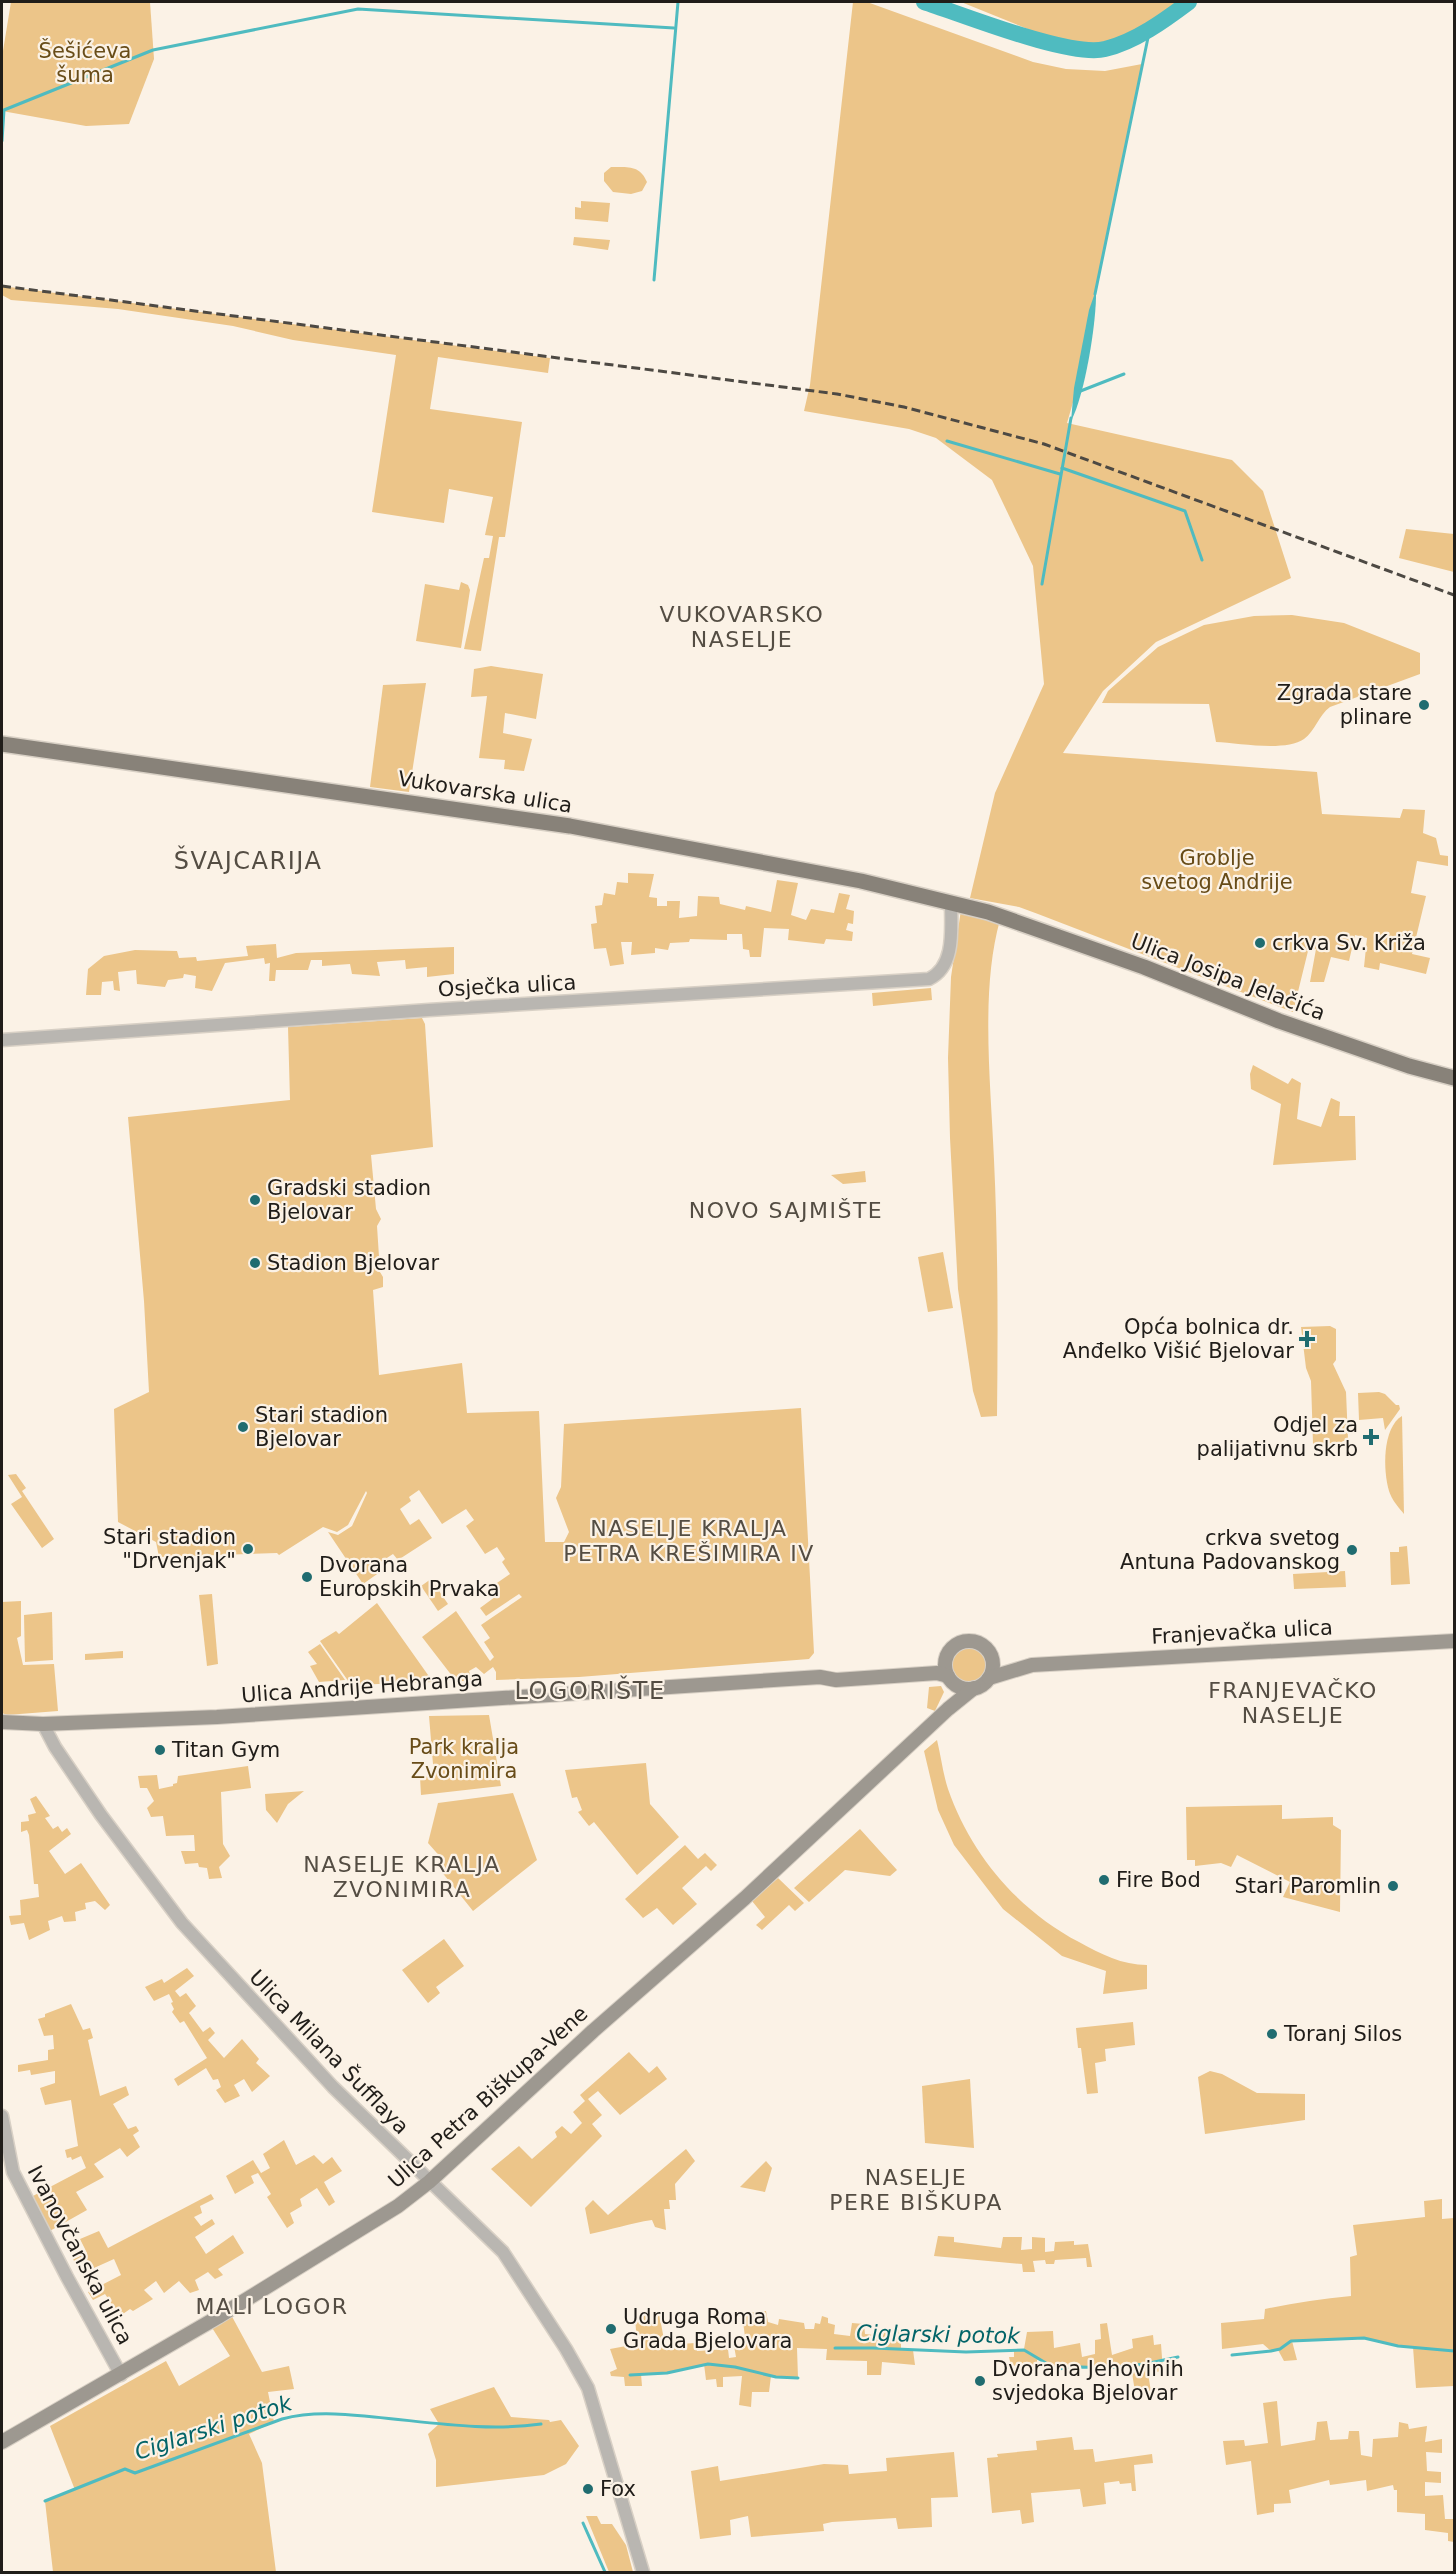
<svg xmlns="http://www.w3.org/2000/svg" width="1456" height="2574" font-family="'DejaVu Sans',sans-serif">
<rect width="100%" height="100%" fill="#fbf2e6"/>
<g fill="#ecc589">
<polygon points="11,2 150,2 154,59 129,124 86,126 2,111 2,57"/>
<polygon points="853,2 867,2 1033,62 1066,69 1105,71 1142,64 1076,392 1067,423 1232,460 1263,491 1291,578 1156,642 1103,691 1063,753 1317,772 1322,814 1400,818 1403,809 1425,810 1423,833 1436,838 1440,855 1448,856 1448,866 1417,861 1411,893 1426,896 1412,954 1430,958 1426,974 1380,963 1379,970 1364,967 1367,938 1355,935 1349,961 1331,957 1324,982 1310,982 1316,949 1309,947 1293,1012 1038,914 1019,907 970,898 995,793 1044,684 1033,566 992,480 936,438 909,429 804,411 810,385"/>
<path d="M 961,2 L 1189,2 C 1156,28 1115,57 1072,47 Z"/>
<path d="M 611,167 C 628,167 640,165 647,182 L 642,191 L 631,194 L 613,192 L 604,181 L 604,173 Z"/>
<polygon points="581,201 610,203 608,222 575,219 575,207 581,208"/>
<polygon points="574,237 610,240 608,250 573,245"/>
<polygon points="2,286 550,358 548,373 438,357 430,409 522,422 505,537 499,537 481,651 464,649 484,558 489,558 493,536 485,535 493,497 449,489 444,523 372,512 396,355 293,340 233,326 118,309 11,300 2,295"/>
<polygon points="1406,529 1454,534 1454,572 1399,558"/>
<polygon points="461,582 468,585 470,590 461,648 416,641 425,584 459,590"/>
<path d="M 1292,615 L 1344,623 L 1420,653 L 1420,674 L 1330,707 C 1319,715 1315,731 1304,739 C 1286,752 1238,743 1216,742 L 1209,704 L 1102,703 L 1108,691 L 1158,647 L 1204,625 L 1254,616 Z"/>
<polygon points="491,666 543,674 536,719 505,713 503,733 532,739 524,771 504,769 505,760 479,758 487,696 471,697 474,669"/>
<polygon points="426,683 409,792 370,787 383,685"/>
<polygon points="628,873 654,874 649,897 657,898 657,906 667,906 667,901 680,901 679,918 697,916 698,896 719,897 720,904 745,910 746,906 771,912 777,880 798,883 791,915 806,920 811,909 834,913 839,893 850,895 846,909 854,911 853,924 848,923 846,930 853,932 852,941 826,939 824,944 788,940 789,929 764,928 761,957 750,957 749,950 743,949 742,934 727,934 727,940 690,939 689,942 670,943 668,950 655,948 655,953 631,955 632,942 621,942 624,964 610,966 606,948 594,949 591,924 597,923 595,906 602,905 604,893 615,895 617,882 628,883"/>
<path d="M 961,910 L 1000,920 C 980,991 991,1086 994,1160 C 998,1245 998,1330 997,1416 L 981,1417 L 973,1391 L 958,1289 L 950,1138 L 948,1058 L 951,977 Z"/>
<polygon points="276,944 277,958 296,953 454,947 454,974 427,977 427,967 406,969 405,960 377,962 380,976 352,974 350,964 322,966 322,960 311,960 308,970 276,970 275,981 269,981 270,963 265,964 264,958 225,963 212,991 195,988 196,976 184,974 183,978 168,980 165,987 137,984 136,970 118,972 120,991 114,990 113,981 102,982 101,995 86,995 88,969 104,956 135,950 177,951 179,958 196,957 197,961 248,956 246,946"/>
<polygon points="931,988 932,1000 873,1006 872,993"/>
<polygon points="422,1018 425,1024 433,1147 371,1155 376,1209 381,1219 377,1226 380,1272 383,1277 383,1287 373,1290 379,1375 462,1363 467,1413 539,1411 545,1542 564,1542 569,1532 556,1498 561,1487 564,1424 801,1408 814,1653 809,1659 579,1677 496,1680 496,1672 493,1667 484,1674 476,1667 469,1671 472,1681 456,1681 422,1637 456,1611 490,1661 494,1657 484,1642 490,1638 481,1625 522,1597 519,1594 486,1616 480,1608 499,1594 494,1585 510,1574 502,1562 505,1559 497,1547 485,1554 466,1526 474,1520 466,1509 442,1524 419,1490 409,1497 411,1501 400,1509 410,1525 419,1519 432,1538 398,1560 393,1554 376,1565 380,1572 363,1584 328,1532 338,1535 352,1526 367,1493 366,1491 348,1525 337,1532 323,1527 279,1555 277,1553 159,1557 156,1542 118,1522 114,1409 149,1392 144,1301 128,1117 290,1100 288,1027"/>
<polygon points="1253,1065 1288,1084 1292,1078 1301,1083 1297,1119 1321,1127 1331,1098 1340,1102 1339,1116 1355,1116 1356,1160 1273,1165 1281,1104 1251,1089 1250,1074"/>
<polygon points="865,1171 866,1182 843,1184 831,1175"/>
<polygon points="943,1252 953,1308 928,1312 918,1257"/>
<polygon points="1330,1326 1336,1329 1336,1360 1333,1364 1346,1392 1348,1439 1339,1443 1313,1444 1311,1381 1306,1368 1301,1327"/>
<polygon points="1379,1392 1385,1394 1396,1405 1399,1405 1400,1409 1385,1430 1383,1418 1359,1420 1358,1393"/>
<path d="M 1402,1416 L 1404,1514 C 1398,1507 1392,1500 1389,1491 C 1383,1471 1382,1428 1402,1416 Z"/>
<polygon points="16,1474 26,1488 22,1491 54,1539 42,1548 11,1504 22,1497 8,1475"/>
<polygon points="1407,1546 1410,1584 1391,1585 1390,1552 1399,1552 1399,1547"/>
<polygon points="1345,1571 1346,1587 1294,1589 1293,1574"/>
<polygon points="431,1579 448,1604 438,1611 421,1586"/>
<polygon points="212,1594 218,1664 207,1666 199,1595"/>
<polygon points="21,1601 21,1636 17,1638 23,1665 54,1664 58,1711 7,1715 2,1713 2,1602"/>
<polygon points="377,1603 433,1682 351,1685 320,1641 336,1631 339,1634"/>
<polygon points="52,1612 53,1660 25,1662 24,1615"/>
<polygon points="320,1644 345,1680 319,1682 310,1666 317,1664 308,1652"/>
<circle cx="969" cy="1665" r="17"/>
<polygon points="123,1651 123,1658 85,1660 85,1654"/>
<polygon points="941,1686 944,1692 935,1711 927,1708 929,1687"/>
<polygon points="489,1715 501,1786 421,1795 420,1777 434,1776 429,1716"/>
<path d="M 937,1740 C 941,1756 943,1774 948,1789 C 971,1855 1018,1910 1079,1942 C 1101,1954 1122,1965 1147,1965 L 1147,1989 L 1103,1994 L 1106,1971 L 1062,1956 L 1003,1909 L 954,1845 L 938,1810 L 924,1751 Z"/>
<polygon points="646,1763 650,1804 679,1837 637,1875 594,1822 589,1826 578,1812 582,1810 577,1797 572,1798 565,1770"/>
<polygon points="248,1766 251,1788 221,1792 223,1844 230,1856 219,1867 222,1878 209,1879 207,1868 199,1867 198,1863 185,1864 181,1851 195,1851 194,1835 166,1836 163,1816 151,1817 147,1808 154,1801 147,1788 140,1788 138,1776 157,1775 159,1789 173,1786 173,1784 177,1783 178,1776"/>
<polygon points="304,1791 288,1804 277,1823 266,1810 265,1794"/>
<polygon points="513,1793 537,1860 473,1911 441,1871 443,1860 428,1843 438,1803"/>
<polygon points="36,1796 50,1816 45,1818 53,1829 58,1826 62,1832 67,1828 71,1834 49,1851 65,1874 81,1863 110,1905 105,1910 95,1901 85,1903 86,1909 75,1912 76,1921 64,1922 62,1916 48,1921 50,1930 29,1940 24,1923 11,1925 9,1916 21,1915 20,1900 39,1897 38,1884 34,1884 29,1835 27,1830 21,1832 21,1822 29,1821 28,1815 36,1813 30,1799"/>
<polygon points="1282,1805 1282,1819 1333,1817 1333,1825 1341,1830 1340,1912 1283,1897 1290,1882 1237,1855 1231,1867 1221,1863 1195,1866 1195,1860 1187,1860 1186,1807"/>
<polygon points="860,1829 897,1870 890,1876 845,1870 809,1902 794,1888"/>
<polygon points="685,1845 698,1859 705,1853 717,1865 711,1871 706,1866 682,1888 697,1904 673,1925 657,1908 643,1918 625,1899"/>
<polygon points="778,1878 804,1903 795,1911 789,1905 762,1930 756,1925 765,1917 752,1901"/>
<polygon points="444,1939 464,1966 436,1987 440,1993 428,2003 402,1970"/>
<polygon points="187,1968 194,1976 175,1991 180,1997 186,1993 196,2006 189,2013 203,2032 210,2027 215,2033 208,2040 224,2058 242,2039 259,2059 256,2063 270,2076 252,2092 244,2079 234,2085 240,2096 225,2103 216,2090 221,2087 218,2079 213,2080 206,2068 178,2086 174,2079 207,2058 184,2021 180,2023 172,2012 174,2009 171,2003 173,2002 169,1994 154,2001 145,1987 162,1979 164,1983"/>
<polygon points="71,2004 83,2030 90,2028 93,2038 88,2040 100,2096 126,2086 129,2095 113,2104 128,2129 136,2126 139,2131 133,2135 140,2147 127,2157 120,2148 94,2164 104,2177 76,2192 87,2210 48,2232 31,2197 86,2168 81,2156 72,2160 71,2157 67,2158 65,2150 78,2146 71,2100 45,2105 40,2088 55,2083 55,2071 31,2075 30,2070 18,2072 18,2065 48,2060 48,2050 54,2049 53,2035 44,2036 38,2019 45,2017 45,2014"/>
<polygon points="1133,2022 1135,2045 1105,2049 1106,2061 1095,2063 1098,2093 1087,2094 1081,2048 1078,2048 1076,2028"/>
<polygon points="629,2052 649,2073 657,2066 667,2079 620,2115 598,2091 588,2099 602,2115 592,2124 602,2136 531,2207 491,2169 519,2146 532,2159 557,2137 555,2132 562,2126 571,2134 582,2123 573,2112 585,2101 580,2095"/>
<polygon points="1210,2071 1222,2074 1257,2093 1305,2094 1305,2120 1205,2134 1198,2077"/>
<polygon points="970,2079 974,2148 925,2143 922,2086"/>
<polygon points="284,2140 296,2165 314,2155 323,2164 332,2157 342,2171 324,2182 335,2202 329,2206 317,2188 300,2199 302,2206 290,2213 294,2223 287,2228 267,2197 271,2194 258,2173 251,2176 254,2183 235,2194 226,2176 253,2160 261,2173 270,2168 263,2154"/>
<path d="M 686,2149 L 695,2161 L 675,2184 L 676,2200 L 669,2200 L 670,2209 L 664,2209 L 666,2230 L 655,2227 L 652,2220 C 630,2223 611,2230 590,2234 L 585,2208 L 593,2200 L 608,2215 Z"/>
<polygon points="766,2161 772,2168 765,2192 740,2187"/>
<polygon points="211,2194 214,2199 200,2206 202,2213 194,2217 201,2226 212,2219 215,2224 195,2237 206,2254 233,2235 244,2253 218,2269 223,2275 215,2279 208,2272 195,2280 199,2290 190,2293 179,2281 164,2293 156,2281 144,2290 153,2299 133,2311 130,2309 120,2316 105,2294 93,2300 88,2292 121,2275 114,2259 94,2268 92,2265 79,2270 73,2259 87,2253 80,2239 99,2231 108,2248"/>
<path d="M 1442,2199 L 1442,2219 L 1454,2218 L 1454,2386 L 1416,2388 L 1413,2347 L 1385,2344 L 1364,2338 L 1292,2341 L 1297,2360 L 1284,2361 L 1278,2350 L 1271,2351 L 1263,2344 L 1222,2349 L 1221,2323 L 1264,2319 L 1265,2309 C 1293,2303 1321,2299 1351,2296 L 1350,2257 L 1357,2255 L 1353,2225 L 1425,2217 L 1424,2201 Z"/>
<polygon points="938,2236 954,2237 954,2242 1001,2248 1003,2237 1022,2237 1021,2250 1032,2249 1032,2237 1045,2238 1045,2252 1054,2251 1055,2242 1074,2241 1074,2245 1088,2244 1092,2267 1087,2267 1086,2258 1055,2260 1054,2264 1046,2264 1045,2260 1033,2261 1035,2272 1023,2272 1022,2264 934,2256"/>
<polygon points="229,2311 262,2372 289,2366 294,2389 268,2392 274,2422 249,2434 262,2463 276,2572 53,2572 45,2501 75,2490 50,2426 166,2361 179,2386 230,2356 209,2323"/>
<polygon points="766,2311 768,2322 778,2325 779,2319 804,2323 805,2329 814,2329 815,2323 820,2324 822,2316 828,2318 828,2323 835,2325 834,2334 850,2336 852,2323 864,2324 865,2334 883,2336 885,2327 901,2330 901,2349 913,2350 915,2365 882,2362 881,2375 867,2375 867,2361 826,2360 827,2349 797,2348 798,2378 771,2376 769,2392 752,2392 751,2407 739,2405 742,2376 723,2377 723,2387 717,2387 716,2379 706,2380 704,2364 667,2373 641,2374 642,2386 625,2386 624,2377 611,2376 610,2372 617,2369 610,2349 637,2344 635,2317 659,2313 665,2345 695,2343 697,2351 728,2349 729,2358 736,2357 734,2346 746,2345 742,2313"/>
<polygon points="1107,2323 1112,2355 1133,2348 1132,2339 1153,2335 1154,2345 1161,2344 1163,2371 1148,2373 1151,2392 1135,2392 1131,2366 1056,2369 1042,2360 1037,2360 1037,2369 1032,2370 1031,2364 1011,2366 1009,2357 1014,2357 1014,2349 1024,2349 1027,2332 1053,2331 1054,2348 1080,2343 1082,2357 1095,2354 1095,2340 1101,2339 1100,2324"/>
<polygon points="494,2387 511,2417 549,2420 550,2422 561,2420 579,2446 566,2464 544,2475 436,2487 436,2460 428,2434 439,2424 430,2409"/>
<polygon points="1277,2401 1281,2446 1315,2440 1317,2422 1327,2421 1330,2440 1348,2439 1349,2431 1359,2431 1361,2455 1372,2457 1373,2439 1398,2437 1399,2422 1408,2424 1409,2429 1427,2426 1425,2442 1442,2439 1442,2453 1426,2452 1427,2471 1441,2472 1441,2483 1425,2482 1425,2496 1443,2495 1445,2519 1454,2519 1454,2542 1448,2541 1448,2533 1425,2530 1425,2514 1397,2512 1397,2490 1394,2490 1393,2485 1367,2491 1366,2480 1330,2485 1329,2480 1289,2490 1291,2503 1274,2504 1274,2512 1257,2515 1251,2461 1226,2465 1223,2441 1244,2440 1245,2446 1268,2443 1263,2403"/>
<polygon points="1072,2437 1074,2450 1093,2449 1095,2462 1152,2454 1153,2463 1134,2465 1136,2491 1132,2491 1131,2483 1120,2484 1119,2481 1104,2483 1106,2504 1083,2507 1080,2489 1031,2493 1034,2522 1022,2524 1020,2510 992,2513 987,2458 998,2457 997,2454 1037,2450 1036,2441"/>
<polygon points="954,2452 958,2497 931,2498 932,2527 898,2529 896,2518 832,2522 823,2524 824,2531 751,2537 748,2516 730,2520 731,2535 700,2539 691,2471 718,2466 720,2481 824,2464 848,2465 849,2474 887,2471 886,2458"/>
<polygon points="586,2516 597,2516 601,2524 612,2524 626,2545 633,2572 609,2572"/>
</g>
<path fill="#4fbbc0" d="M 1096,290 C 1097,320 1085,395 1071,421 L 1074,388 L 1089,310 Z"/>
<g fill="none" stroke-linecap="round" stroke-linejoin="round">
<g stroke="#4fbbc0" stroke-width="3">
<polyline points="2,141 4,110 153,50 358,9 674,28"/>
<polyline points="654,280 678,2"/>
<polyline points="1095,294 1150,28"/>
<polyline points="1078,392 1124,374"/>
<polyline points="947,441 1060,474"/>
<polyline points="1062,468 1185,511 1202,560"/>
<polyline points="1042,584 1071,418"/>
<polyline points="835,2348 873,2348 966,2352 1024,2350 1056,2369 1081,2367 1108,2368 1145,2364 1178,2357"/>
<polyline points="1232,2355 1271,2351 1280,2349 1291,2341 1364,2338 1398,2346 1454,2351"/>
<polyline points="630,2375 667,2373 708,2364 735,2367 776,2377 798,2378"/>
<path d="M 45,2501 L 125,2469 L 135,2473 L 282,2419 C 313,2411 342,2414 374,2417 C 429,2422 486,2432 541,2424"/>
<polyline points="583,2523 605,2572"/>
</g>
<path stroke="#4fbbc0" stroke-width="16" d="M 924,2 C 962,14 1070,58 1105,49 C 1135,42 1165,20 1189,2"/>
<defs>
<g id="tertiary">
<path d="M 2,1040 L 429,1010 L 929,979 C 956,966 951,928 951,902"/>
<polyline points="43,1724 55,1747 101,1815 182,1923 333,2087 503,2252 566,2349 588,2388 643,2572"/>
<polyline points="2,2116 13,2172 67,2277 121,2375"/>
</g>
<g id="secondary">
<circle cx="969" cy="1665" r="24"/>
<polyline points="989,1678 1032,1665 1454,1641"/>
<polyline points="2,1722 43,1724 217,1717 820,1677 836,1680 937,1673 948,1676"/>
<polyline points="2,2442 218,2317 398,2206 429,2182 593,2031 745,1898 948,1709 974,1688"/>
</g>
<polyline id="primary" points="2,744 570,826 861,881 988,912 1144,967 1279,1021 1409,1066 1454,1078"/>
</defs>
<use href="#tertiary" stroke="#d8d0c5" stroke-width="15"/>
<use href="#secondary" stroke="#d8d0c5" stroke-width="16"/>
<use href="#primary" stroke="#d8d0c5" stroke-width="18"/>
<use href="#tertiary" stroke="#b9b6b1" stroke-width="12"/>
<use href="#secondary" stroke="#9d9890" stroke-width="14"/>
<use href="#primary" stroke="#888279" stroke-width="15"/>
<polyline stroke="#4d4943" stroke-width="3" stroke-dasharray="9 4.5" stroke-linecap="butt" points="2,286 837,394 904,407 1044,444 1454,595"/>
</g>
<g fill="#206c70" stroke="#fbf2e6" stroke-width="2">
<circle cx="1424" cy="705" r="6"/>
<circle cx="1260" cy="943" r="6"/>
<circle cx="255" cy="1200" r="6"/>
<circle cx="255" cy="1263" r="6"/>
<path d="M1304 1330h6v6h6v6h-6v6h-6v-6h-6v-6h6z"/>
<circle cx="243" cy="1427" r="6"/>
<path d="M1368 1428h6v6h6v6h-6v6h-6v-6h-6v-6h6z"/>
<circle cx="248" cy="1549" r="6"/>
<circle cx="1352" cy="1550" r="6"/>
<circle cx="307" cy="1577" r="6"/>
<circle cx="160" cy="1750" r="6"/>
<circle cx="1104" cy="1880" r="6"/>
<circle cx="1393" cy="1886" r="6"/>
<circle cx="1272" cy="2034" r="6"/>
<circle cx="611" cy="2329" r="6"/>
<circle cx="980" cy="2381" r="6"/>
<circle cx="588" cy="2489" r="6"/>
</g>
<g text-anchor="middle" stroke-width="4.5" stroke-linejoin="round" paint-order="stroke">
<g font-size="21" fill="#684c18" stroke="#fbf2e6">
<text x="85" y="58">Šešićeva<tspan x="85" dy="24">šuma</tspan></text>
<text x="1217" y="865">Groblje<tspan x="1217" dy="24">svetog Andrije</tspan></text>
<text x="464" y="1754">Park kralja<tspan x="464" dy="24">Zvonimira</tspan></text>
</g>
<g font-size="21" fill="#201d19" stroke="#fbf2e6" text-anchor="start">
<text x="1412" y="700" text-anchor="end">Zgrada stare<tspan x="1412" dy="24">plinare</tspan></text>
<text x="1272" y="950">crkva Sv. Križa</text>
<text x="267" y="1195">Gradski stadion<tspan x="267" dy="24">Bjelovar</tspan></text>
<text x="267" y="1270">Stadion Bjelovar</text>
<text x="1294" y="1334" text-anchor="end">Opća bolnica dr.<tspan x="1294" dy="24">Anđelko Višić Bjelovar</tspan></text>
<text x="255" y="1422">Stari stadion<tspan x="255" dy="24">Bjelovar</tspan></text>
<text x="1358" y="1432" text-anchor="end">Odjel za<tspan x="1358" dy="24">palijativnu skrb</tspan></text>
<text x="236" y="1544" text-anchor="end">Stari stadion<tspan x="236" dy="24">"Drvenjak"</tspan></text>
<text x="1340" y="1545" text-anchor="end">crkva svetog<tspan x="1340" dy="24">Antuna Padovanskog</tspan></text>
<text x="319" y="1572">Dvorana<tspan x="319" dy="24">Europskih Prvaka</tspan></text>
<text x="172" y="1757">Titan Gym</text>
<text x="1116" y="1887">Fire Bod</text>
<text x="1381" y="1893" text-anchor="end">Stari Paromlin</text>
<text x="1284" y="2041">Toranj Silos</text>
<text x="623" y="2324">Udruga Roma<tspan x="623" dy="24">Grada Bjelovara</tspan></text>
<text x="992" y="2376">Dvorana Jehovinih<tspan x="992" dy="24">svjedoka Bjelovar</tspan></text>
<text x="600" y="2496">Fox</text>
</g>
<g font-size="21" fill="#201d19" stroke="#fbf2e6">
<text transform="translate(485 792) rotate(9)" y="7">Vukovarska ulica</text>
<text transform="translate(1228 977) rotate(21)" y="7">Ulica Josipa Jelačića</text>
<text transform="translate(507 986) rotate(-3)" y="7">Osječka ulica</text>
<text transform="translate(1242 1632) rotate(-3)" y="7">Franjevačka ulica</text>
<text transform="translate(362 1687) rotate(-4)" y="7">Ulica Andrije Hebranga</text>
<text transform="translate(329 2052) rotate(46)" y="7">Ulica Milana Šufflaya</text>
<text transform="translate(488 2097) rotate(-42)" y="7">Ulica Petra Biškupa-Vene</text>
<text transform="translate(80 2255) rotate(62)" y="7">Ivanovčanska ulica</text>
</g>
<g font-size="22" letter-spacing="1.5" fill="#544d43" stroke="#fbf2e6">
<text x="742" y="622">VUKOVARSKO<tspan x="742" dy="25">NASELJE</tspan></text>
<text x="786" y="1218">NOVO SAJMIŠTE</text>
<text x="689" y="1536">NASELJE KRALJA<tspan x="689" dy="25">PETRA KREŠIMIRA IV</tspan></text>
<text x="1293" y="1698">FRANJEVAČKO<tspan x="1293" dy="25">NASELJE</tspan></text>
<text x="402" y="1872">NASELJE KRALJA<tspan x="402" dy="25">ZVONIMIRA</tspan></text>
<text x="916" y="2185">NASELJE<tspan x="916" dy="25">PERE BIŠKUPA</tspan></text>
<text x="272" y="2314">MALI LOGOR</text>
</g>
<g font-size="22" font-style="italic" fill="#036468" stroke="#fbf2e6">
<text transform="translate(938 2334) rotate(1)" y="8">Ciglarski potok</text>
<text transform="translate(213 2427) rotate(-18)" y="8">Ciglarski potok</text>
</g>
<g font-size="24" letter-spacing="1.5" fill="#544d43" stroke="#fbf2e6">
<text x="248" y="869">ŠVAJCARIJA</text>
<text x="590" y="1699">LOGORIŠTE</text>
</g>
</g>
<rect width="1456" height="2574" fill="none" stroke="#201d19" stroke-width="6"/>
</svg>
